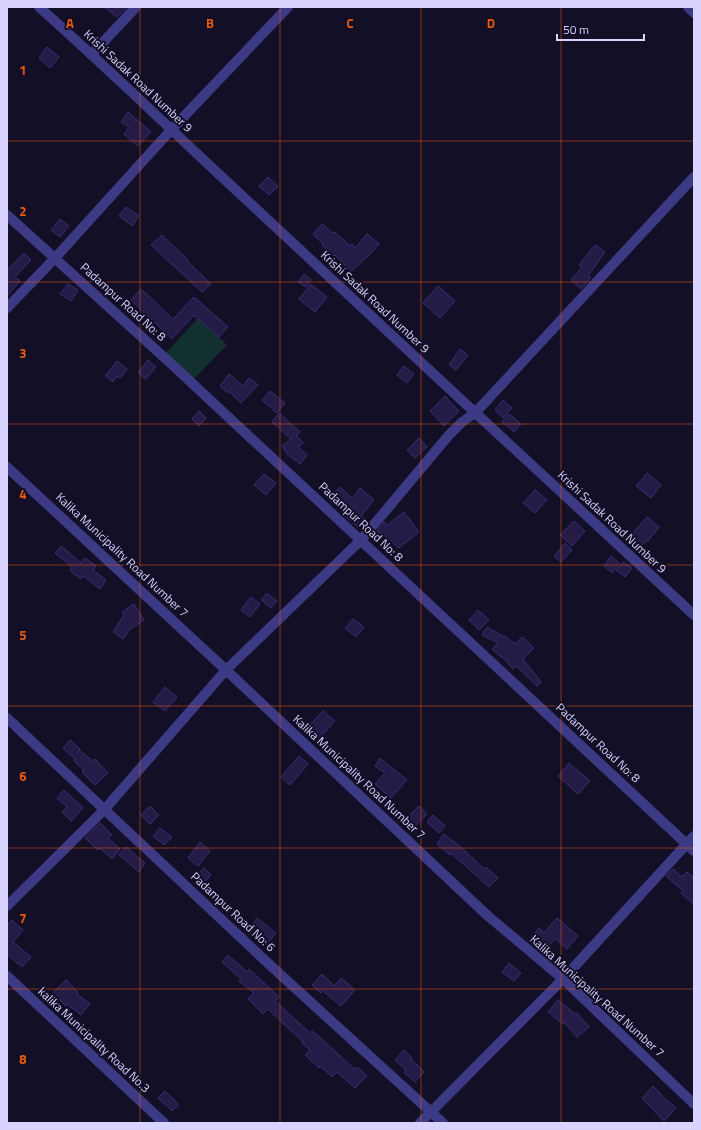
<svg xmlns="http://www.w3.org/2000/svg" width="701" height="1130" font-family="'Titillium Web',sans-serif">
<rect width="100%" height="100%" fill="#130f26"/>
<polygon fill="#12302f" points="198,318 227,345 192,381 164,355"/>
<g fill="#241b47" stroke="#3b2d73">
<polygon points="104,7 127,7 117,17"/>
<polygon points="47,47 59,57 50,68 39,58"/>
<polygon points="128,112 151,132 138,146 124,134 129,127 121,122"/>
<polygon points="268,177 278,186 269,195 259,186"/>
<polygon points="126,207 139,216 132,226 119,216"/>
<polygon points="60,219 69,226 60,237 51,230"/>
<polygon points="322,224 333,233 335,232 350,246 352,244 355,248 367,234 379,244 372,252 351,272 335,255 334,256 322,245 323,244 313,234"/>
<polygon points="162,235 188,260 187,261 211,284 202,292 151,245"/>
<polygon points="595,245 605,252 588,276 591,278 581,289 571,280 582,267 579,265"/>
<polygon points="24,253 31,260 15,277 20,281 7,296 7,270"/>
<polygon points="304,274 311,280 306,287 298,282"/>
<polygon points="68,284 78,290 71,301 60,294"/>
<polygon points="311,284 327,297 315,312 299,299"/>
<polygon points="438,286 455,301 440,318 423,303"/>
<polygon points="141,289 173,319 194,297 228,327 219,337 194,315 172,339 131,300"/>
<polygon points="460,349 468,355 456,370 449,365"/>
<polygon points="148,360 156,367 146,379 138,373"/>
<polygon points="117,361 127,369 120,378 117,376 113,382 105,376"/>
<polygon points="404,366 414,374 407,383 397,375"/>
<polygon points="229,374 243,386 249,378 258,385 241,403 229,391 228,393 220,386"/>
<polygon points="270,391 285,403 277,413 262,400"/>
<polygon points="445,396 459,411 444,426 430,411"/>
<polygon points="503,400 512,408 503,418 495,410"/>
<polygon points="199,411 206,418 199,426 192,419"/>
<polygon points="279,413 300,432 296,435 303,443 298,447 307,455 300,464 288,455 282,446 293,437 291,439 272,422"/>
<polygon points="509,414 521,424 514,432 502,422"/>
<polygon points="419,438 427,447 415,458 407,450"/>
<polygon points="647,473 661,485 651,498 636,486"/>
<polygon points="264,474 276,483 266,495 254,485"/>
<polygon points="340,487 352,498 360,488 374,500 361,516 366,520 359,528 345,516 350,510 332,495"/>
<polygon points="535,490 547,500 535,513 523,503"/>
<polygon points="404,512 419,532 399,548 377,531 384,522 387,525"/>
<polygon points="647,517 659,527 648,541 647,540 641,546 630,536"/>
<polygon points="574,521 585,531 572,546 560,535"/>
<polygon points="565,543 572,550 561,562 554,556"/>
<polygon points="61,546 81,563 85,558 96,566 93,570 106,580 100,589 83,576 81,579 70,571 72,567 55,553"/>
<polygon points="611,556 619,563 612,573 604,566"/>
<polygon points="623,562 632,568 625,577 616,570"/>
<polygon points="267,593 277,601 271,608 261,600"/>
<polygon points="251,597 260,604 250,617 241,610"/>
<polygon points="134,604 144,620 129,630 123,639 113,632 124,615 122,612"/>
<polygon points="478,610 489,620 479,630 469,620"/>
<polygon points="353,619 364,627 356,637 345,628"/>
<polygon points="487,627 504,637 505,636 515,644 522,637 534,648 523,659 541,682 537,686 516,666 513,669 503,657 502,658 492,649 498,643 482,635"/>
<polygon points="165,687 177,697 165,711 153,702"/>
<polygon points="323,711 335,721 317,741 305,730"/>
<polygon points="70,740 80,749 79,750 93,761 95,759 108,773 95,785 82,772 84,770 74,761 75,759 63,748"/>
<polygon points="299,756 308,764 290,785 281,777"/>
<polygon points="380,758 407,780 391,798 375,784 385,773 375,766"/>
<polygon points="569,763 590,781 578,794 558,776"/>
<polygon points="64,790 83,808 71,821 62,812 67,807 57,798"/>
<polygon points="150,806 159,815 150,824 141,815"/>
<polygon points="419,806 427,814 415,826 407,818"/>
<polygon points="433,815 445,826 439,833 427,822"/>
<polygon points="100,823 112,835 108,838 120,849 112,859 100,848 98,850 85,838"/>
<polygon points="160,828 172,837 164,845 153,836"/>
<polygon points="444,834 462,848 484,869 486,867 498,878 489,887 451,853 450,855 437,844"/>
<polygon points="200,842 210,851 198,866 188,858"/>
<polygon points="126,847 145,863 139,872 119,855"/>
<polygon points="204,868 211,875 203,884 196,877"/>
<polygon points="673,869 682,877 687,872 694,878 694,905 681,893 683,891 666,876"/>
<polygon points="257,918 276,933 266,945 247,931"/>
<polygon points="557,918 578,936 567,949 555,939 542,953 528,941 539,928 544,933"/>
<polygon points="12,920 23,930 13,942 31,957 22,967 7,954 7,926"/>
<polygon points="228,955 247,972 249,969 259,978 279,997 275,1001 310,1033 312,1031 321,1038 354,1069 357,1067 367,1076 355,1088 337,1072 332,1077 320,1066 319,1068 305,1055 310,1050 302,1043 303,1042 268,1009 263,1014 248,999 254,993 239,981 241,979 222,962"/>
<polygon points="509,963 521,973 514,981 502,972"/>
<polygon points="322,974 334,986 341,978 355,990 341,1006 323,991 321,993 312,985"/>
<polygon points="66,980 78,992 77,994 90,1004 81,1015 67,1004 66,1006 53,993"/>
<polygon points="558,1000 575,1014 577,1013 589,1027 577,1037 564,1022 563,1024 548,1012"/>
<polygon points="404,1050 412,1058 411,1059 424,1072 415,1082 404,1072 406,1070 395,1060"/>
<polygon points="653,1086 661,1094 661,1095 676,1108 664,1121 642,1098"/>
<polygon points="165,1091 179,1105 172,1111 158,1098"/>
</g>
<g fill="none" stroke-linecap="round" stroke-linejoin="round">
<g stroke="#3d3a85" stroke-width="10">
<path d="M 39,7 C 102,63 162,121 223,178 C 380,324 536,470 694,615"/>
<polyline points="688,7 694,13"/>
<polyline points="92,54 136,7"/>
<polyline points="7,215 165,358 694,851"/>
<polyline points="7,308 55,258 171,130 288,7"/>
<polyline points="7,467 226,670 488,916 563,979 694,1104"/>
<polyline points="7,718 271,966 443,1123"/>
<polyline points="7,906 104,810 226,670 361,540 449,435 462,422 475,413 694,177"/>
<polyline points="7,976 164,1123"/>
<polyline points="420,1123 563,979 694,836"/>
</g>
</g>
<path fill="none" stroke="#e8590c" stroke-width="1" stroke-opacity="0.55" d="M 140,7 L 140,1123M 280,7 L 280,1123M 421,7 L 421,1123M 561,7 L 561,1123M 7,141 L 694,141M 7,282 L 694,282M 7,424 L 694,424M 7,565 L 694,565M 7,706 L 694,706M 7,848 L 694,848M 7,989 L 694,989"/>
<g text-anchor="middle" stroke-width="4" stroke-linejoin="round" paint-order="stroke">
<g font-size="12" fill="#d9d4ff" stroke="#130f26">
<text transform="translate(138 81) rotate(43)" y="4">Krishi Sadak Road Number 9</text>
<text transform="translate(123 302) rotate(42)" y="4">Padampur Road No: 8</text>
<text transform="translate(375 302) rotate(43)" y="4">Krishi Sadak Road Number 9</text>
<text transform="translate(361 522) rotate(43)" y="4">Padampur Road No: 8</text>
<text transform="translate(612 522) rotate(43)" y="4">Krishi Sadak Road Number 9</text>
<text transform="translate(122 555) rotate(43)" y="4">Kalika Municipality Road Number 7</text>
<text transform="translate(598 743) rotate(43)" y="4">Padampur Road No: 8</text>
<text transform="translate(359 777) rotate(43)" y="4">Kalika Municipality Road Number 7</text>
<text transform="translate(233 912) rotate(43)" y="4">Padampur Road No: 6</text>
<text transform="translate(597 996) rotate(42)" y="4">Kalika Municipality Road Number 7</text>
<text transform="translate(94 1040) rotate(43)" y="4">kalika Municipality Road No.3</text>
</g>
</g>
<g font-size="13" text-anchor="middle" font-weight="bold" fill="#e8590c" stroke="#130f26" stroke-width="4" stroke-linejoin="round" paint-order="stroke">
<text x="70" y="28">A</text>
<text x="210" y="28">B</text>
<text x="350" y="28">C</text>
<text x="491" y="28">D</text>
<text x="23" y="75">1</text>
<text x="23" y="216">2</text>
<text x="23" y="358">3</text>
<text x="23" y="499">4</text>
<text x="23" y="640">5</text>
<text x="23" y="781">6</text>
<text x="23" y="923">7</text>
<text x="23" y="1064">8</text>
</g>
<rect width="701" height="1130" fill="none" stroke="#d9d4ff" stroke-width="16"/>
<path d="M557 34v6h87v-6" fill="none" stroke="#d9d4ff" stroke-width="2"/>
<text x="563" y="34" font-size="12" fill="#d9d4ff" stroke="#130f26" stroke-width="3" paint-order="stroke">50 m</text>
</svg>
